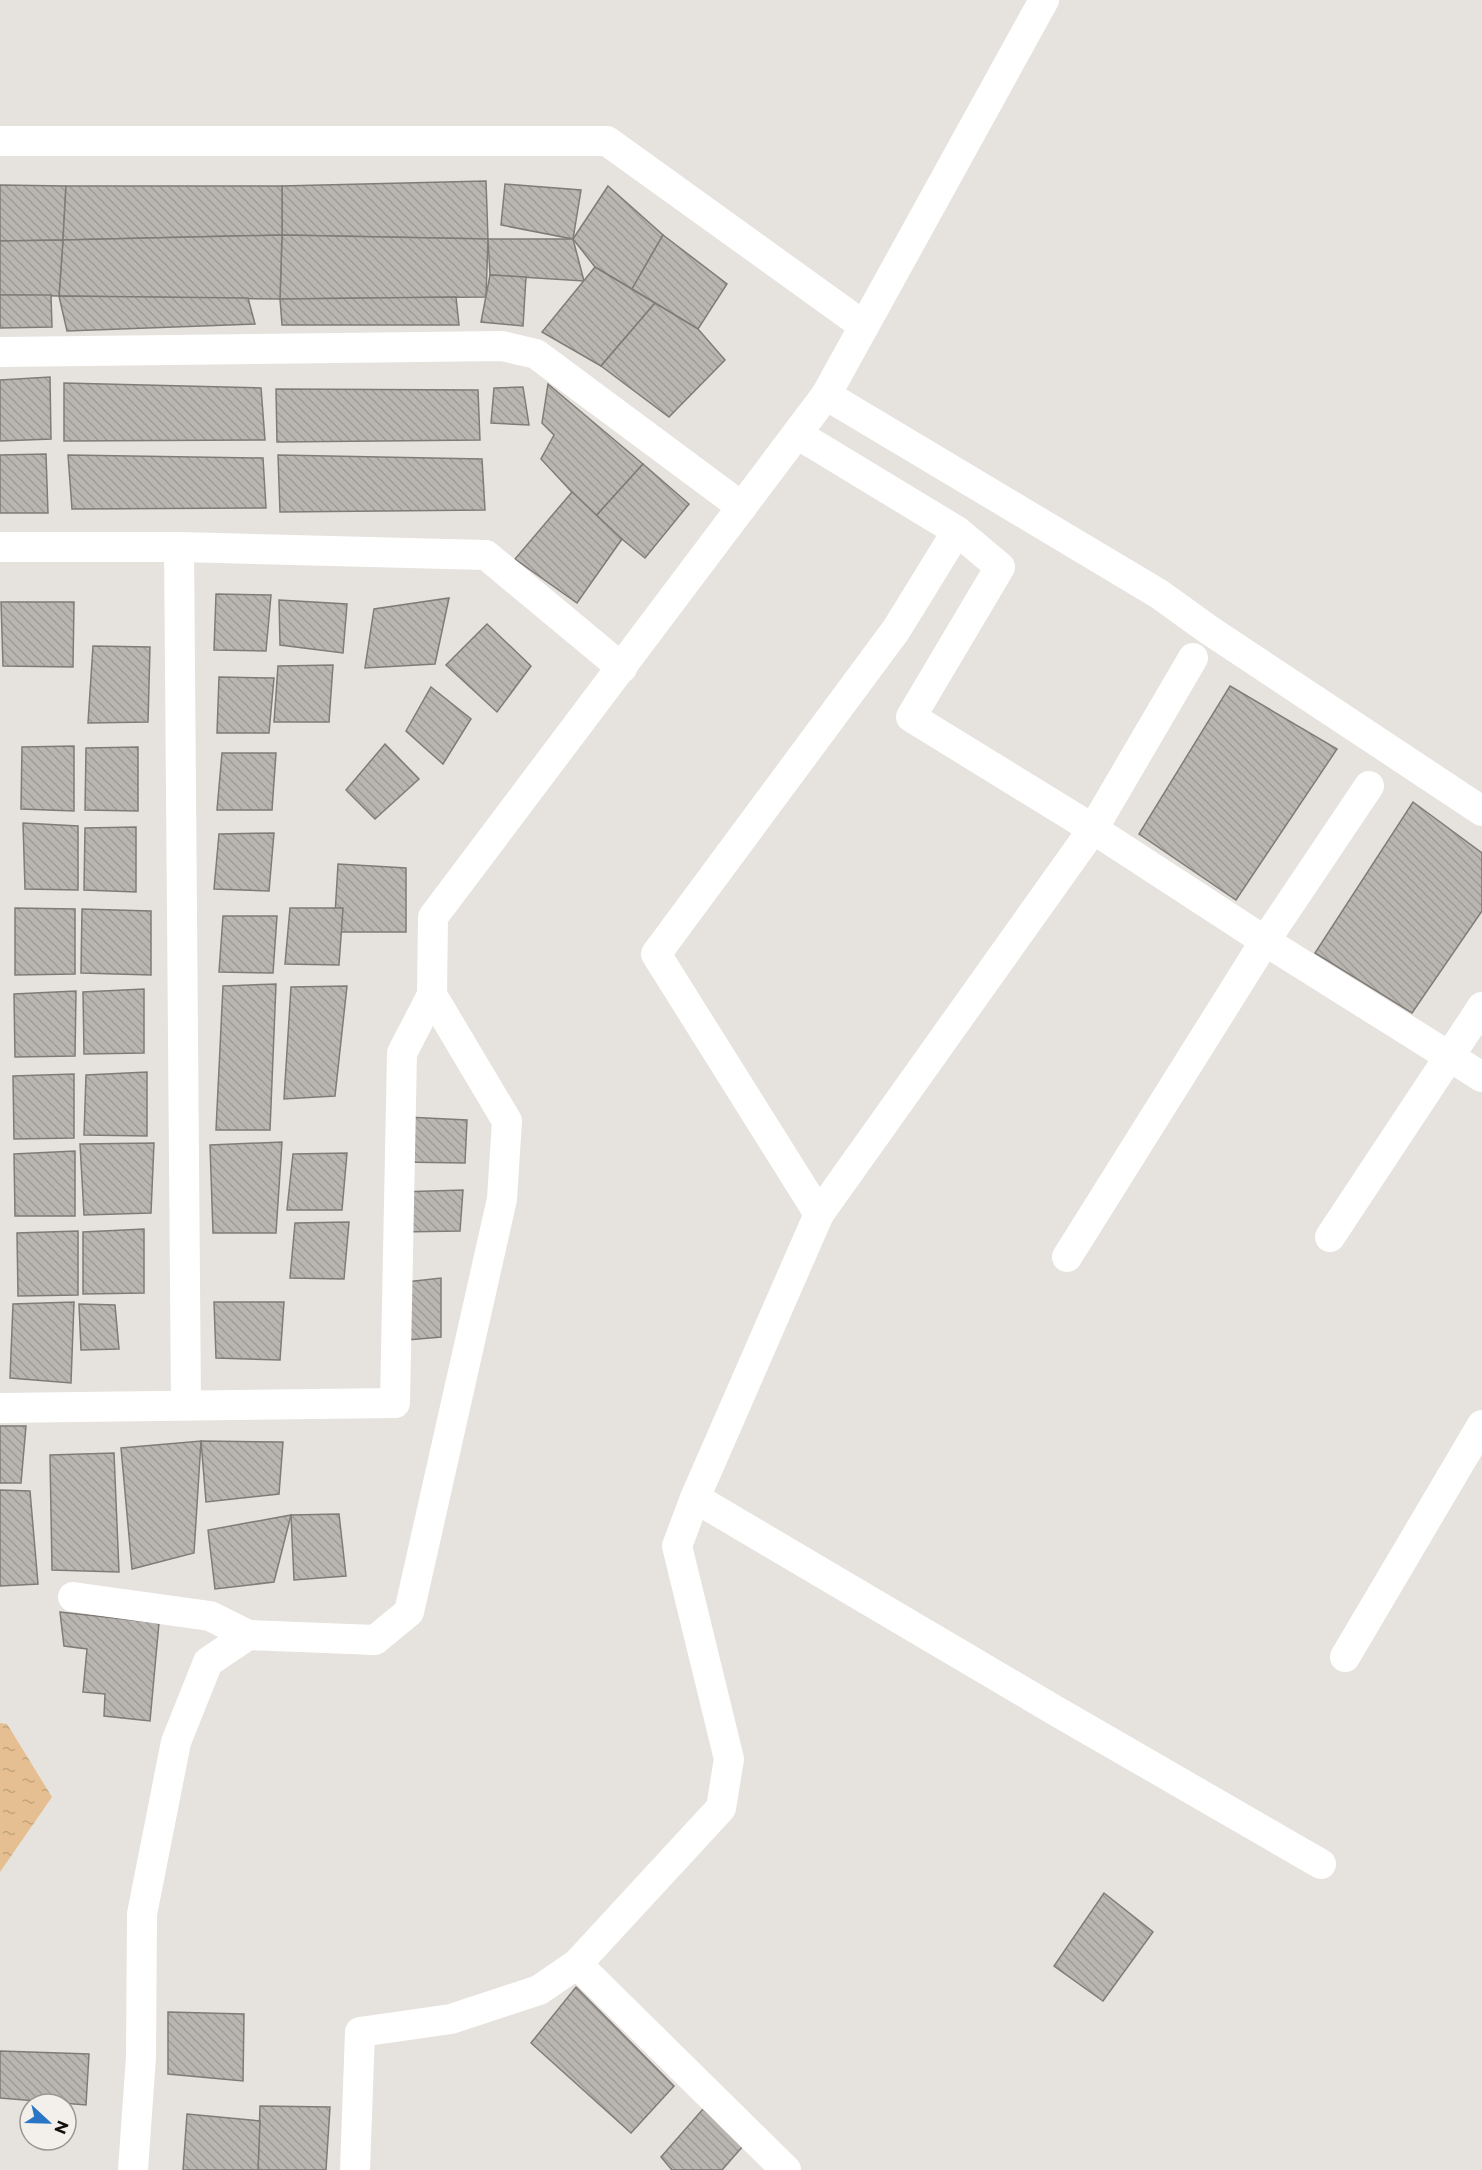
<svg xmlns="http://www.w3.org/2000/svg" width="1482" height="2170" font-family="Montserrat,sans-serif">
<defs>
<pattern id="water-ripples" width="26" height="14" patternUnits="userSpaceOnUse" patternTransform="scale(1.5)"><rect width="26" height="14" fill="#e5bf91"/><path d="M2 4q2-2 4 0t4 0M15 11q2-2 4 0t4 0" fill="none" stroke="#c3a37c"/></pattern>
<pattern id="building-back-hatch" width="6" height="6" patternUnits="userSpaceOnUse" patternTransform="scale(1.5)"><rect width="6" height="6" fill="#b9b6b2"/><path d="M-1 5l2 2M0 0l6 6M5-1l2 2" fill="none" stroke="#9e9b98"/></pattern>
</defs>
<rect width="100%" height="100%" fill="#e6e3de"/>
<polygon fill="url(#water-ripples)" points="0,1723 7,1724 52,1797 0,1872"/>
<g fill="url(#building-back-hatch)" stroke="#7f7c78" stroke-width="1.5">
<polygon points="486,181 488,239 282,235 282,186"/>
<polygon points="505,184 581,190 573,239 501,225"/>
<polygon points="0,185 66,186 63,240 0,241"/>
<polygon points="66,186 282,186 282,235 63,240"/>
<polygon points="608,186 663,235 632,289 595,267 573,239"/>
<polygon points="282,235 488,239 486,297 280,299"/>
<polygon points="282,235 280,299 59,296 63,240"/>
<polygon points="663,235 727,284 698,329 632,289"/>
<polygon points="488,239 573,239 584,281 490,275"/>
<polygon points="63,240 59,296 0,295 0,241"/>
<polygon points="595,267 655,303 601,366 542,332"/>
<polygon points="490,275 526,277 523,326 481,322"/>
<polygon points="0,295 51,295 52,327 0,328"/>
<polygon points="59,296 248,298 255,324 67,331"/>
<polygon points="456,297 459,325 282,325 280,299"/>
<polygon points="655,303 698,329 725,360 669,417 601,366"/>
<polygon points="50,377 51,439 0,441 0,380"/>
<polygon points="64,383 261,388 265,440 64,441"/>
<polygon points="548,384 643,464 595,517 541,459 554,435 542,423"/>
<polygon points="523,387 529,425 491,423 494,388"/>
<polygon points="276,389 478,390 480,440 277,442"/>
<polygon points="46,454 48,513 0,513 0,455"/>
<polygon points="68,455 263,458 266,508 72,509"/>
<polygon points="278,455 482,459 485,510 280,512"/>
<polygon points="643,464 689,504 645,558 595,517"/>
<polygon points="572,492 622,539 577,603 515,559"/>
<polygon points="216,594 271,595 266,651 214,650"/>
<polygon points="449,598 435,664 365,668 374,609"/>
<polygon points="279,600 347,604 343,653 280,645"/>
<polygon points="1,602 74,602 73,667 3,666"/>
<polygon points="487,624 531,666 497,712 446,665"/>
<polygon points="93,646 150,647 148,722 88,723"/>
<polygon points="333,665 329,722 274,722 278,666"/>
<polygon points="219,677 274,678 269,733 217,733"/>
<polygon points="1230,686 1337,749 1236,900 1139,834"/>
<polygon points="431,687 471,719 443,764 406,731"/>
<polygon points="385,744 419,779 375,819 346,790"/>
<polygon points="74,746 74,811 21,809 22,747"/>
<polygon points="138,747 138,811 85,810 86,748"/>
<polygon points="222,753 276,753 272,810 217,810"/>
<polygon points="1413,802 1482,853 1482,911 1412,1013 1315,953"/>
<polygon points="23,823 78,826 78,890 25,889"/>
<polygon points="136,827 136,892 84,890 85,828"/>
<polygon points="274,833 269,891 214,889 219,834"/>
<polygon points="338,864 406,868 406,932 334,932"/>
<polygon points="15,908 75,909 75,974 15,975"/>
<polygon points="290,908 343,908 339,965 285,964"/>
<polygon points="82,909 151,911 151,975 81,973"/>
<polygon points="223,916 277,916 273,973 219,972"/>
<polygon points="276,984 270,1130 216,1130 223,986"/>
<polygon points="347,986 335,1096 284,1099 291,987"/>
<polygon points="144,989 144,1053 84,1054 83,992"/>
<polygon points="76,991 75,1056 15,1057 14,994"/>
<polygon points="147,1072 147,1136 84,1135 86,1075"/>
<polygon points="74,1074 74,1138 14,1139 13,1076"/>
<polygon points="406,1117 467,1120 465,1163 400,1162"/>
<polygon points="282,1142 276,1233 213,1233 210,1145"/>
<polygon points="154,1143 151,1213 84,1215 80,1144"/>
<polygon points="75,1151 75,1216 15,1216 14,1154"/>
<polygon points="347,1153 342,1210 287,1210 293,1154"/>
<polygon points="463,1190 460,1231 399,1232 399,1192"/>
<polygon points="349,1222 344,1279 290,1278 295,1223"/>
<polygon points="144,1229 144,1293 83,1294 83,1232"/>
<polygon points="78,1231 78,1295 18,1296 17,1233"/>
<polygon points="441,1278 441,1337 396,1341 397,1283"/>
<polygon points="74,1302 71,1383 10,1378 13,1304"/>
<polygon points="214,1302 284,1302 280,1360 216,1358"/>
<polygon points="79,1304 115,1305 119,1349 81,1350"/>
<polygon points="0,1426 26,1426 21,1483 0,1483"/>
<polygon points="201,1441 283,1442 279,1494 206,1502"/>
<polygon points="201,1441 194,1553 132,1569 121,1448"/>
<polygon points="114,1453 119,1572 52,1570 50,1455"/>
<polygon points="0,1490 30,1491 38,1584 0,1586"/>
<polygon points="339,1514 346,1576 294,1580 291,1515"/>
<polygon points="291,1515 274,1582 215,1589 208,1530"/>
<polygon points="60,1612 159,1623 150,1721 104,1716 105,1694 83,1692 87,1649 64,1646"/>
<polygon points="1104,1893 1153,1932 1103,2001 1054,1966"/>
<polygon points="576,1987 674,2086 631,2133 531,2043"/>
<polygon points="168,2012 244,2014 243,2081 168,2074"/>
<polygon points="0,2051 89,2054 86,2105 0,2098"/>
<polygon points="260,2106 330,2107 326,2170 258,2170"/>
<polygon points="703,2109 743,2146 722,2170 672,2170 661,2157"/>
<polygon points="187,2114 260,2121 258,2170 183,2170"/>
</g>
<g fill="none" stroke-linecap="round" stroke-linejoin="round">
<g stroke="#fff" stroke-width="30">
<polyline points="0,141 607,141 864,326"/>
<polyline points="0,352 502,346 536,354 742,507"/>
<polyline points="826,395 1159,594 1209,630 1482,811"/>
<polyline points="797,434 957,531 1000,567 911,717 1093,829 1265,941 1482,1077"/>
<polyline points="0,547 179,547 486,555 622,668"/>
<polyline points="179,547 186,1405"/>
<polyline points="819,1214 1093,829 1193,658"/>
<polyline points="1330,1237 1482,1007"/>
<polyline points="1067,1257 1265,941 1369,786"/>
<polyline points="0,1408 395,1403 402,1053 432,995"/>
<polyline points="695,1498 1056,1711 1321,1864"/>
<polyline points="73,1597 210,1616 248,1635"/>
<polyline points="1345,1657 1482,1425"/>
<polyline points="577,1964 786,2170"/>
<polyline points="133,2170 141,2057 142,1914 176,1742 208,1662 248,1635 375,1640 409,1612 502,1199 507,1121 432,995 433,917 826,395 1044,0"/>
<polyline points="355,2170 360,2032 451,2019 539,1990 577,1964 721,1808 729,1759 677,1546 695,1498 819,1214 656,954 896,630 957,531"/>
</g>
</g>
<g transform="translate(48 2122) rotate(112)"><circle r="28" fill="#f3f0ec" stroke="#999794" stroke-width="1.5"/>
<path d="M0-4.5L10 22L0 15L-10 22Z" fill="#2876c5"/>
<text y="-9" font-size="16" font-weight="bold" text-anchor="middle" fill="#121110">N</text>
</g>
</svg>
